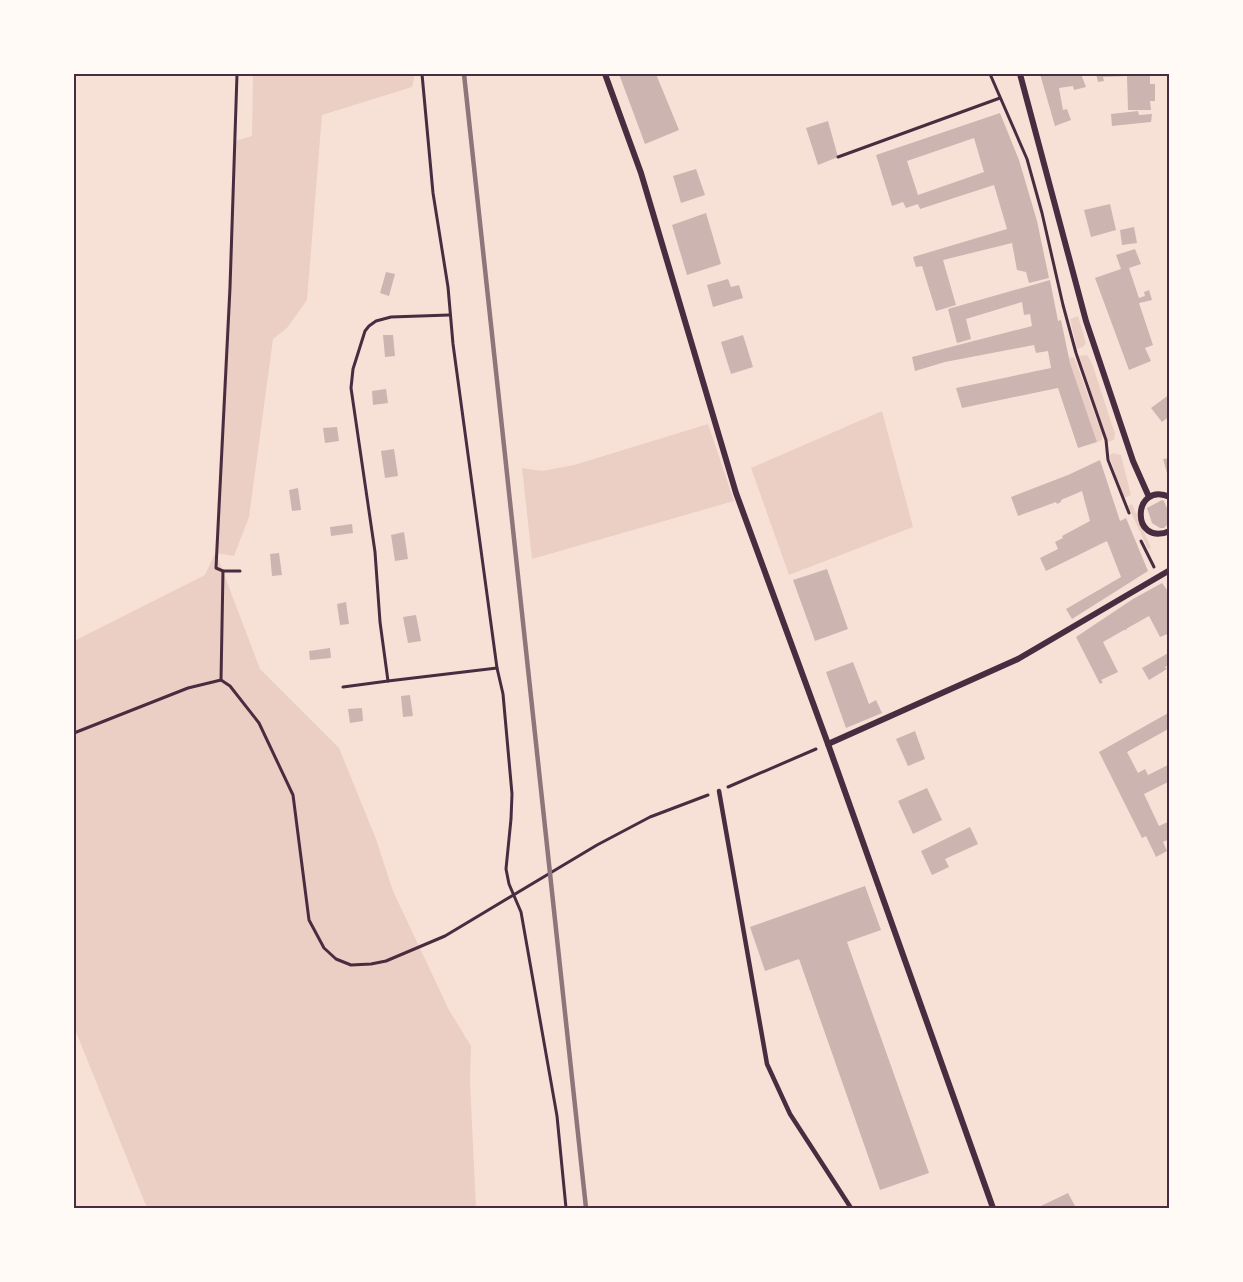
<svg xmlns="http://www.w3.org/2000/svg" width="1243" height="1282" font-family="'PT Serif',serif">
<rect width="100%" height="100%" fill="#f7e1d7"/>
<g fill="#ebcfc5">
<polygon points="253,74 415,74 412,87 322,115 307,300 287,328 273,339 249,517 234,556 216,553 260,669 339,748 376,839 393,891 449,1010 471,1046 470,1081 476,1208 147,1208 74,1027 74,641 205,575 215,553 235,141 252,136"/>
<polygon points="1078,316 1086,343 1083,347 1077,349 1070,319"/>
<polygon points="1087,355 1092,363 1115,434 1114,440 1108,442 1079,356"/>
<polygon points="1074,357 1102,434 1102,440 1097,442 1070,363 1069,358"/>
<polygon points="882,411 913,527 789,575 751,468"/>
<polygon points="708,424 734,501 532,559 522,468 542,471 574,465"/>
<polygon points="1113,453 1121,455 1131,495 1124,498 1110,458 1110,455"/>
<polygon points="1132,504 1151,548 1148,549 1128,506"/>
</g>
<g fill="#ccb4b1" fill-rule="evenodd">
<polygon points="619,74 656,74 679,130 645,144"/>
<polygon points="1040,74 1081,74 1086,87 1074,90 1073,86 1059,88 1063,110 1067,109 1071,120 1055,126"/>
<polygon points="1096,74 1150,74 1150,84 1155,84 1155,101 1150,101 1151,110 1128,110 1127,76 1103,77 1104,81 1098,82"/>
<polygon points="1138,111 1139,115 1152,114 1151,122 1112,126 1111,114"/>
<path d="M 1000,113 L 1019,160 L 1037,221 L 1049,278 L 1029,283 L 1026,272 L 1017,270 L 1012,243 L 943,260 L 956,305 L 936,311 L 922,266 L 916,267 L 913,257 L 1007,229 L 994,185 L 920,209 L 918,204 L 906,208 L 903,202 L 892,206 L 876,155 ZM 974,138 L 984,172 L 918,195 L 907,161 Z"/>
<polygon points="828,121 838,157 818,165 806,128"/>
<polygon points="696,169 705,195 681,203 673,176"/>
<polygon points="1110,204 1116,230 1091,237 1084,210"/>
<polygon points="706,213 721,264 687,275 672,225"/>
<polygon points="1134,227 1137,243 1122,245 1120,230"/>
<polygon points="1135,249 1141,264 1129,268 1139,298 1145,296 1144,292 1149,290 1152,300 1139,303 1153,345 1145,348 1151,361 1129,370 1095,278 1121,269 1116,255"/>
<polygon points="386,272 395,274 389,296 380,293"/>
<polygon points="728,279 731,287 739,285 743,298 713,307 707,285"/>
<polygon points="1050,280 1058,321 1061,320 1070,363 1097,442 1078,448 1058,388 962,408 956,388 1051,368 1048,351 1036,353 1034,345 945,362 915,371 912,357 1032,326 1030,314 1024,315 1022,302 966,319 971,339 957,343 948,309"/>
<polygon points="383,335 393,335 395,356 385,357"/>
<polygon points="743,335 753,367 731,374 721,342"/>
<polygon points="386,389 388,403 373,405 372,391"/>
<polygon points="1170,394 1170,416 1162,422 1151,408"/>
<polygon points="337,427 339,441 325,443 323,428"/>
<polygon points="394,449 398,476 385,478 381,451"/>
<polygon points="1170,458 1170,472 1167,473 1163,459"/>
<polygon points="1100,460 1120,521 1126,518 1148,571 1072,619 1066,609 1121,577 1107,541 1046,571 1040,558 1058,549 1055,542 1063,538 1062,536 1090,521 1082,491 1061,500 1061,502 1057,504 1056,502 1018,516 1011,497 1068,475"/>
<polygon points="298,488 301,510 292,511 289,490"/>
<polygon points="1162,500 1164,501 1170,516 1170,522 1164,528 1160,528 1152,523 1147,508"/>
<polygon points="352,524 353,533 331,536 330,527"/>
<polygon points="404,532 408,559 395,561 391,535"/>
<polygon points="279,553 282,575 272,576 270,554"/>
<polygon points="827,569 848,629 815,641 793,580"/>
<polygon points="1162,583 1170,594 1170,633 1160,637 1149,616 1126,629 1127,630 1124,630 1103,642 1118,672 1101,680 1103,682 1100,684 1076,637 1133,599"/>
<polygon points="346,602 349,624 340,625 337,604"/>
<polygon points="416,615 421,641 408,643 403,617"/>
<polygon points="330,648 331,658 310,660 309,651"/>
<polygon points="1170,652 1170,664 1165,667 1167,669 1149,680 1142,668"/>
<polygon points="853,662 869,704 876,700 882,713 846,728 826,672"/>
<polygon points="410,695 413,716 403,717 401,696"/>
<polygon points="362,708 363,721 350,723 348,709"/>
<polygon points="1170,712 1170,728 1127,752 1138,773 1145,769 1148,775 1170,764 1170,781 1144,794 1159,826 1170,821 1170,839 1163,842 1167,851 1156,857 1146,836 1142,838 1099,752"/>
<polygon points="915,731 925,759 908,766 896,739"/>
<polygon points="927,788 942,820 913,834 898,801"/>
<polygon points="970,827 978,844 945,859 949,867 932,875 921,851"/>
<polygon points="865,886 881,930 847,942 929,1173 880,1190 799,959 765,971 750,927"/>
<polygon points="1068,1193 1076,1208 1042,1208 1041,1206"/>
</g>
<g fill="none" stroke-linecap="round" stroke-linejoin="round">
<g stroke="#4a2c40" stroke-width="3">
<polyline points="237,74 230,288 216,568 223,571 240,571"/>
<polyline points="422,74 433,193 448,287 453,344 497,668 503,694 512,794 511,819 506,869 509,884 521,912 557,1116 566,1208"/>
<polyline points="990,74 1027,159 1042,213 1063,305 1076,353 1106,440 1108,460 1129,513"/>
<polyline points="838,157 1000,98"/>
<polyline points="449,315 391,317 376,321 369,326 365,331 353,369 351,388 375,552 380,622 388,681 497,668"/>
<polyline points="1141,541 1154,567"/>
<polyline points="221,680 223,571"/>
<polyline points="343,687 388,681"/>
<polyline points="74,733 188,688 221,680 230,686 259,723 293,795 309,920 324,948 336,959 351,965 371,964 386,961 445,936 597,845 650,817 708,795"/>
<polyline points="728,787 816,749"/>
</g>
<polyline stroke="#4a2c40" stroke-width="4.5" points="719,791 767,1064 790,1114 851,1208"/>
<g stroke="#4a2c40" stroke-width="6">
<polyline points="605,74 641,173 736,493 828,744 993,1208"/>
<polyline points="1020,74 1086,321 1133,461 1149,497"/>
<path d="M 1170,497 C 1132,480 1130,548 1170,531"/>
<polyline points="828,744 1018,659 1170,570"/>
</g>
<polyline stroke="#8f747c" stroke-width="4.5" points="464,74 586,1208"/>
</g>
<rect width="1243" height="1282" fill="none" stroke="#fffaf5" stroke-width="150"/>
<rect x="75" y="75" width="1093" height="1132" fill="none" stroke="#4a2c40" stroke-width="2"/>
</svg>
